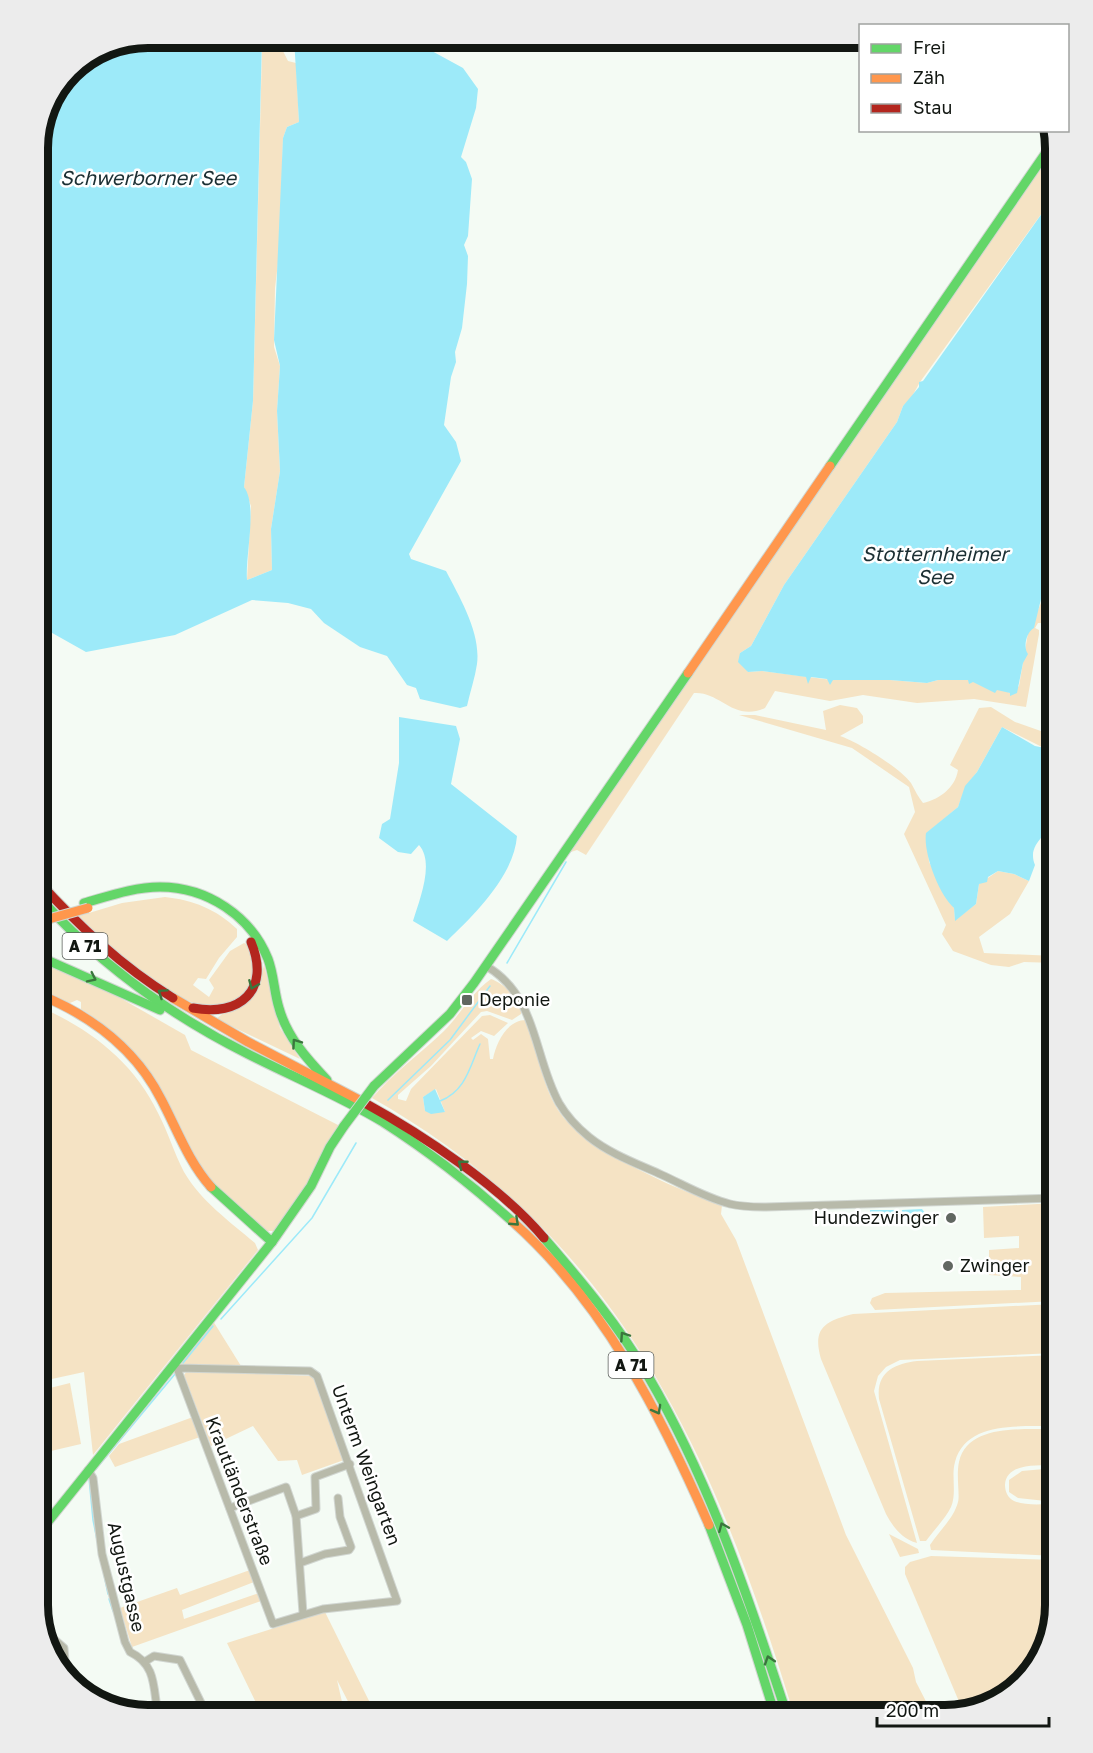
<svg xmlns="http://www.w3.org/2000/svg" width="1093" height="1753" font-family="'Golos Text',sans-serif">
<rect width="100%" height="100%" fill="#f4fbf4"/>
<g fill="#f5e3c4" fill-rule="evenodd">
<polygon points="262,51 283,51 288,61 296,63 299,122 287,127 283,138 280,246 275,288 274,347 280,366 277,411 280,471 271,529 272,570 247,580 251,506 244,487 253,401"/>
<path d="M 1055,144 L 1055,195 L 920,382 L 910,400 L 903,406 L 897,422 L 784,585 L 751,646 L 740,653 L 748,672 L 762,671 L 832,680 L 890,680 L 927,683 L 938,680 L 968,680 L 1011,693 L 1019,686 L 1028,633 L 1041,603 L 1048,570 L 1055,555 L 1055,613 L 1046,623 L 1038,623 L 1035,628 L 1039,630 L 1039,634 L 1026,707 L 974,699 L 917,703 L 863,695 L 830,701 L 775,691 L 765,708 C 733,722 720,691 694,693 L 586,855 L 577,850 L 568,853 Z"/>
<path d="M 840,705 L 857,708 L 863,716 L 863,723 L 840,736 C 858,742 900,768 911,783 C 915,790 918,797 923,803 C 940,799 955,788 958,770 L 950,765 L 979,708 L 991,707 L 1015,722 L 1055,736 L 1055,750 L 1048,750 L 1002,727 L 977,772 L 966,786 L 958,807 L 927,833 L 929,862 L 954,908 L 955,920 L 976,904 L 979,884 L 998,871 L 1014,874 L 1029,881 L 1010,914 L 979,937 L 984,953 L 1055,956 L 1055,963 L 1024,962 L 1009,967 L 991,965 L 953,951 L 942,934 L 946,925 L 904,834 L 915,812 L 909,787 L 852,748 L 739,715 L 755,715 L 826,730 L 823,711 Z"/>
<path d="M 165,897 C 193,900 216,909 237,929 L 237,937 L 219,958 L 206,979 L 198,978 L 193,985 L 209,997 L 214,988 L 209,980 L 230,951 L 244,943 L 250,946 C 256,965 257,986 238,998 C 234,1001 227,1006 222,1007 C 183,1015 105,944 79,916 L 122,903 Z"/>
<polygon points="38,960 87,979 185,1035 191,1050 340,1126 315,1173 277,1231 265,1231 214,1186 199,1167 158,1087 98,1020 81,1009 81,1002 77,1000 70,1003 38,991"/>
<polygon points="264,965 280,1028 300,1059 216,1019 259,985"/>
<path d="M 491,979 C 503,983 522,999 521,1014 L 512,1020 L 487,1011 L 481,1012 L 431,1066 L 398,1095 L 398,1099 L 406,1101 L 411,1089 L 482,1016 L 490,1015 L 508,1023 L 494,1036 L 481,1031 L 471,1038 L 473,1040 L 481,1034 L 488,1039 L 490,1059 L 493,1059 C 496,1043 507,1020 526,1020 C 538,1049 541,1083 558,1110 C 582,1148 679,1191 722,1205 L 721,1214 L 736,1240 L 846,1535 L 913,1668 L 916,1682 L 933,1715 L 794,1715 C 714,1454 621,1239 372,1098 C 393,1073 420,1054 444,1031 C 460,1015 472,992 491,979 ZM 436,1089 L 445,1112 L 425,1111 L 423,1097 Z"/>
<path d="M 38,1006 C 89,1028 134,1062 158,1113 C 168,1132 174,1153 184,1172 C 201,1201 229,1221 255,1243 L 258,1250 L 93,1455 L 84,1372 L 38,1382 Z"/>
<polygon points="1055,1203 1055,1301 875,1310 870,1303 872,1298 885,1293 1021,1290 1021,1277 989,1275 989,1250 1019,1248 1019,1236 984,1238 983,1207"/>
<path d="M 1055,1304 L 1055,1353 L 900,1360 L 886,1367 L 878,1376 L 874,1391 L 917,1543 C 902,1539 893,1527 886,1514 L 821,1359 C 812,1328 825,1321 853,1314 Z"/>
<polygon points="213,1321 241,1366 182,1364 183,1359"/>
<path d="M 1055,1355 L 1055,1426 C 1022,1427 966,1420 955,1462 C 951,1476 957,1493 951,1507 C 945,1519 934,1530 926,1541 L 920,1541 L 879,1399 C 876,1372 894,1364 917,1361 Z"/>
<polygon points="187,1371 313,1376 344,1460 302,1475 297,1460 278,1461 253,1426 211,1446 184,1375"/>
<polygon points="70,1383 81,1444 38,1454 38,1391"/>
<polygon points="193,1417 200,1437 115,1467 109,1456 119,1444"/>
<path d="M 1055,1429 L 1055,1465 C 1039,1466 1006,1462 1005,1485 C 1005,1492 1008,1498 1014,1501 C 1025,1506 1043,1504 1055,1504 L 1055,1556 L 931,1550 L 930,1545 C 939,1531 954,1518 958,1502 C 960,1495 956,1475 959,1462 C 968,1423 1024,1430 1055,1429 Z"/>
<polygon points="1055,1468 1055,1502 1018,1498 1009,1492 1009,1480 1022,1471"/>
<polygon points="889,1534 918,1549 919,1553 900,1557"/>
<polygon points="931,1556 1055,1560 1055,1606 1037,1666 994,1704 963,1711 905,1574 905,1567 910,1562"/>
<polygon points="250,1570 254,1582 182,1610 184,1619 259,1593 261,1601 132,1647 120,1608 177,1588 180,1595"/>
<polygon points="325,1612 376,1715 355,1715 337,1680 345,1715 262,1715 227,1643"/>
</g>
<g fill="#9deaf9">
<path d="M 148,38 L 171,38 L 171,46 L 175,48 L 194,39 L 190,38 L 262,38 L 253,401 L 244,487 C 258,506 245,555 247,580 L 272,570 L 271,529 L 280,471 L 277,411 L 280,366 L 274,340 L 283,138 L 287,127 L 299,122 L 294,38 L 408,38 L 463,68 L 478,89 L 476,108 L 461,157 L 466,162 L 472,179 L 468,236 L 464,245 L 468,256 L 467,284 L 462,328 L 455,352 L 456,362 L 451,377 L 444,425 L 456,442 L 461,461 L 409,554 L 411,559 L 446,571 C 460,598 481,633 477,664 C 475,678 470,692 467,706 L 460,708 L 420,699 L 416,688 L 407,685 L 387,656 L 360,647 L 324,623 L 311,609 L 288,603 L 252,600 L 175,635 L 86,652 L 38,625 L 38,141 L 70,70 L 106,46 Z"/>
<path d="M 1055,195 L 1055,555 L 1048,570 L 1034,628 C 1026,632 1023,648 1028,654 L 1023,663 L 1017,693 L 1010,696 L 1010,693 L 997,690 L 995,693 L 973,682 L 969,684 L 968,680 L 938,680 L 927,683 L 890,680 L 833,680 L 830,685 L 827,679 L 811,677 L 808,684 L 806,677 L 762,671 L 748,672 L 738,662 L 740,653 L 751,646 L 784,585 L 897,422 L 903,406 L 919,387 L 919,382 L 923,381 Z"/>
<path d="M 399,717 L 456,726 L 460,739 L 451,784 L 517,836 C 514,876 474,915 447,941 L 413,921 C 419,901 435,863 419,845 L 411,854 L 398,852 L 379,838 L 382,824 L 390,819 L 399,763 Z"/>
<path d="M 1002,727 L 1035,746 L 1055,750 L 1055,818 C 1050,835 1026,843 1035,865 L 1029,881 L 1014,874 L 998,871 L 988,877 L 987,882 L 979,884 L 976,904 L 955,921 L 954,908 C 939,895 923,853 926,833 L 958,807 L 965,786 L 977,772 Z"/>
<polygon points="435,1089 445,1112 431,1114 425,1111 423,1097"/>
<polygon points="922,1209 925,1213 923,1221 903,1222 901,1220 902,1210"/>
<polygon points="870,1210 899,1210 899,1222 872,1224"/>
</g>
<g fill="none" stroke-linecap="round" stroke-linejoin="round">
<g stroke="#9deaf9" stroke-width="1.5">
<polyline points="762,573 953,295"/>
<polyline points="569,853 696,669"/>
<polyline points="507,963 566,862"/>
<polyline points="388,1100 450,1040 490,986"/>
<path d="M 440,1101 C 466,1091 470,1066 480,1044"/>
<polyline points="221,1319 312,1218 356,1143"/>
<polyline points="183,1363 213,1326"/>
<polyline points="96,1469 175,1374"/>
<polyline points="89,1478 93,1520 108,1594"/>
<polyline points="109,1599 113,1611"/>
</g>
<defs>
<g id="street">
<path d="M 486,966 C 538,996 533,1056 559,1103 C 566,1115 578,1128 589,1137 C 610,1154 638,1164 662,1175 C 684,1185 706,1198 730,1204 C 742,1207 754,1207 766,1207 L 1055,1198"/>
<polyline points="174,1365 177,1368 310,1371 317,1376 397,1601 323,1609 273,1624 177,1368"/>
<path d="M 88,1470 L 93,1478 L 102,1554 L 125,1642 L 130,1652 C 157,1665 153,1688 158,1715"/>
<polyline points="230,1508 286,1487 296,1516 303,1613"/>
<polyline points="296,1516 316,1509 315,1477 350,1464"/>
<polyline points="300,1563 325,1554 349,1550 351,1547 340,1517 338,1498"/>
<polyline points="46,1643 56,1641 64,1648 66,1674"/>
<polyline points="146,1661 154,1656 180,1660 207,1715"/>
</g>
<g id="fast">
<polyline points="830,466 1054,141"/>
<path d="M 38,896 C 98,963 168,1014 248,1054 C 293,1077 340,1096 383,1122 C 430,1152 472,1185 513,1222"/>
<path d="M 84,903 C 109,896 134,887 160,887 C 207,887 251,916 268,959 C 274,975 274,992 279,1008 C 287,1037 307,1059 327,1080"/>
<polyline points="38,956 160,1010"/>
<polyline points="374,1086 450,1014 474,983 688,673"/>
<polyline points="211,1187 272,1242"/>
<path d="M 544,1238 C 582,1282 619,1326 648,1376 C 710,1482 749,1599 787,1715"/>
<polyline points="709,1525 747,1625 775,1715"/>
<polyline points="38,1534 272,1242 311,1186 330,1147 344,1126"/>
</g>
<g id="slow">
<polyline points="688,673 830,466"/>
<path d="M 38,994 C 90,1015 135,1048 161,1099 C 177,1129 188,1161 211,1187"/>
<polyline points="173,998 248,1042 363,1102"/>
<path d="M 513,1222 C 604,1303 661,1415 709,1525"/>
</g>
<g id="jam">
<path d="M 38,881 C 79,926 121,966 173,998"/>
<path d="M 193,1008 C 240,1017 271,990 251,942"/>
<path d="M 363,1102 C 423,1135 500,1186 544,1238"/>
</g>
</defs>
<use href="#street" stroke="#d1d6d1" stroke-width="9"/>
<use href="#fast" stroke="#d1d6d1" stroke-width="11"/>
<use href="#slow" stroke="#d1d6d1" stroke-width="11"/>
<use href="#jam" stroke="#d1d6d1" stroke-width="11"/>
<use href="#street" stroke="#b8baaa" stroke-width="7"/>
<use href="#fast" stroke="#63d668" stroke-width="9"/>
<use href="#slow" stroke="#ff974d" stroke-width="9"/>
<use href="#jam" stroke="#b3261e" stroke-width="9"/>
<defs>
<polyline id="fast-bridge" points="344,1126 374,1086"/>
<polyline id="slow-bridge" points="38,922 88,908"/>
</defs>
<use href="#fast-bridge" stroke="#d1d6d1" stroke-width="11" stroke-linecap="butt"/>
<use href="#slow-bridge" stroke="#d1d6d1" stroke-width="11" stroke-linecap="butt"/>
<use href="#fast-bridge" stroke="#63d668" stroke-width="9"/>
<use href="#slow-bridge" stroke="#ff974d" stroke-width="9"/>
</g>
<defs><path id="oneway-chevron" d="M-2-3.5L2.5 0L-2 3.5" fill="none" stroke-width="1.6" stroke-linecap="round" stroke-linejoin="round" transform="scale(1.5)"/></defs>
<g stroke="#3a763d">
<use href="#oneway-chevron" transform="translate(92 978) rotate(26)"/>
<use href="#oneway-chevron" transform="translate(253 985) rotate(113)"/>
<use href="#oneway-chevron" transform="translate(162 993) rotate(-146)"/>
<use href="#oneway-chevron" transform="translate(296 1043) rotate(-125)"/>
<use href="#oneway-chevron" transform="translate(462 1164) rotate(-142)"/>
<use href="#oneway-chevron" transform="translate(515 1222) rotate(43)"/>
<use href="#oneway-chevron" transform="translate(624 1336) rotate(-124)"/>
<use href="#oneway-chevron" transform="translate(657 1410) rotate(61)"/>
<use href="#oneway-chevron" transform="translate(723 1527) rotate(-113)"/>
<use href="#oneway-chevron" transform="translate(769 1660) rotate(-108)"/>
</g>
<g fill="#616761" stroke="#fff" stroke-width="2">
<rect x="461" y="994" width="12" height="12" rx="3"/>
<circle cx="951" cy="1218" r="6"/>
<circle cx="948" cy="1266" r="6"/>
</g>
<g text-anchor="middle" stroke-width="5" stroke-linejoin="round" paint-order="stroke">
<g fill="#fff" stroke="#595d59" stroke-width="1.5">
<rect x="62.5" y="933" width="45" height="26" rx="4.5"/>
<rect x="608.5" y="1352" width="45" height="26" rx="4.5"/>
</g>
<g font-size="16" font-weight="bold" fill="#121712">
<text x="85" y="952">A 71</text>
<text x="631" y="1371">A 71</text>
</g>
<g font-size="18" fill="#121712" stroke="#fff" text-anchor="start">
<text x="479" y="1006">Deponie</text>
<text x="939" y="1224" text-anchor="end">Hundezwinger</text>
<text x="960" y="1272">Zwinger</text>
</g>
<g font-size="18" fill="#121712" stroke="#fff">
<text transform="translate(366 1465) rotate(70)" y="6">Unterm Weingarten</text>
<text transform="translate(239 1491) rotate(69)" y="6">Krautländerstraße</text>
<text transform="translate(126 1577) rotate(77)" y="6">Augustgasse</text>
</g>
<g font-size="20" font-style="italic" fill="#1b2f33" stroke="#fff">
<text x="148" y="185">Schwerborner See</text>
<text x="935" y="561">Stotternheimer<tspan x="935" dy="23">See</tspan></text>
</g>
</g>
<path d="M0 0H1093V1753H0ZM148 48H945A100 100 0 0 1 1045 148V1605A100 100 0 0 1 945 1705H148A100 100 0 0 1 48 1605V148A100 100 0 0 1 148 48Z" fill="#ececec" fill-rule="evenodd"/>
<path fill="none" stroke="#121712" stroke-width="8" d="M148 48H945A100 100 0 0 1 1045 148V1605A100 100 0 0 1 945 1705H148A100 100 0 0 1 48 1605V148A100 100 0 0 1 148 48Z"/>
<rect x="859" y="24" width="210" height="108" fill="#ffffff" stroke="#a0a2a0" stroke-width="1.5"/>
<rect x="871" y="44" width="30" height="9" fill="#63d668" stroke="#a0a2a0" stroke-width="1.5"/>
<text x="913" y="54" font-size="18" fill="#121712">Frei</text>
<rect x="871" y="74" width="30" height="9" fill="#ff974d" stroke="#a0a2a0" stroke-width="1.5"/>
<text x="913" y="84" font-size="18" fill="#121712">Zäh</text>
<rect x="871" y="104" width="30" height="9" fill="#b3261e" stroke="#a0a2a0" stroke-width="1.5"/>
<text x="913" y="114" font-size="18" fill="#121712">Stau</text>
<path d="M877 1717v9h172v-9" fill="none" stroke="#121712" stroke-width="3"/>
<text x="886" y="1717" font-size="18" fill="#121712" stroke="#ffffff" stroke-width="4.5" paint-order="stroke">200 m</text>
</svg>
